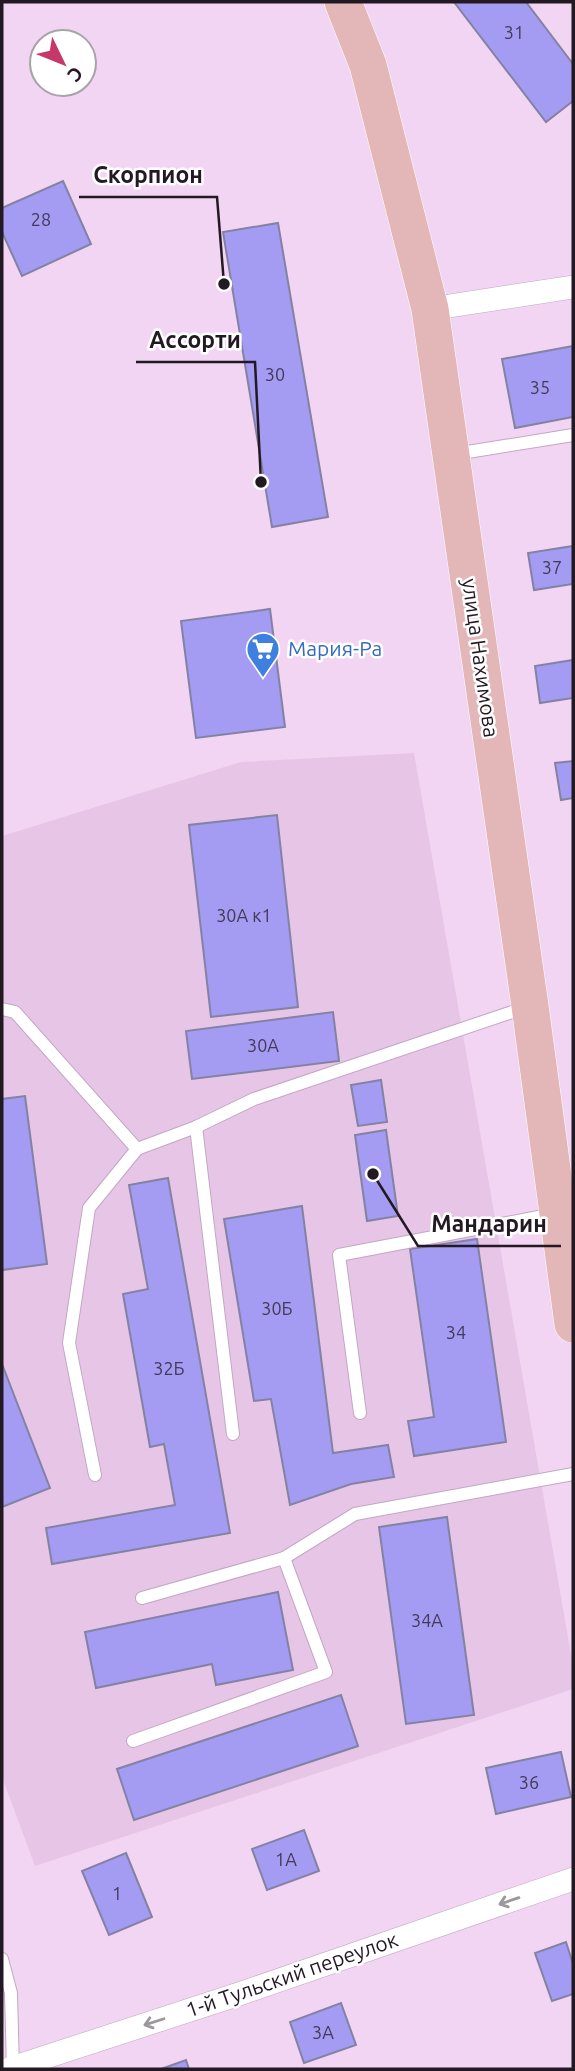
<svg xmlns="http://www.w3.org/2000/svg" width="575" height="2071" font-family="Ubuntu,sans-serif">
<rect width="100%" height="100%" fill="#f2d5f2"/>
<polygon fill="#e7c5e7" points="414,753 573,1666 573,1689 35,1866 2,1777 2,836 241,762"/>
<g fill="#a49bf2" stroke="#8482a3" stroke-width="2">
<polygon points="454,2 526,2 573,64 573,101 546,122"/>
<polygon points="63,181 91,244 22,276 2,232 2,208"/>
<polygon points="278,223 328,517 272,527 223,232"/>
<polygon points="573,346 573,417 515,428 502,359"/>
<polygon points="573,546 573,584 534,590 528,553"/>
<polygon points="270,609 285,727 196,738 181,621"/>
<polygon points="573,660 573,698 540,703 535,666"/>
<polygon points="573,761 573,798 561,800 555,763"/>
<polygon points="277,815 298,1007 211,1017 189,825"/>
<polygon points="333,1012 339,1061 192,1079 186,1031"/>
<polygon points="381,1080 387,1122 358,1126 351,1085"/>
<polygon points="25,1096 47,1264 2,1270 2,1099"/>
<polygon points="386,1130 398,1216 367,1221 355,1135"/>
<polygon points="168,1178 230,1533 52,1564 46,1528 175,1505 164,1444 150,1447 123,1294 148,1289 129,1185"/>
<polygon points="302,1206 333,1453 388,1445 394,1477 351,1484 290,1505 271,1399 254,1401 224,1219"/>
<polygon points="477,1239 506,1442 414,1456 408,1421 434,1417 410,1249"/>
<polygon points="2,1364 50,1488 2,1507"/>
<polygon points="447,1517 474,1715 406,1724 379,1527"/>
<polygon points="278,1592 293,1670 216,1685 212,1664 96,1688 85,1632"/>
<polygon points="341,1695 358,1746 134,1820 117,1769"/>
<polygon points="561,1752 571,1797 496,1814 486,1768"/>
<polygon points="304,1830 319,1871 267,1890 252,1849"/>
<polygon points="126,1853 152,1917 109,1935 82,1871"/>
<polygon points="566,1942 573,1964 573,1994 552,2001 535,1953"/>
<polygon points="341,2003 356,2045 304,2063 290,2022"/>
<polygon points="186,2060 189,2069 161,2069"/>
</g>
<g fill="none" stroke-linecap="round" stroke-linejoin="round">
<defs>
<g id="lane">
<polyline points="455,454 573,435"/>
<polyline points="2,1009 15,1012 137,1149 196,1127 254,1099 527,1007"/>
<polyline points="196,1127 233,1434"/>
<polyline points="360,1413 339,1255 554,1214"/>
<polyline points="95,1475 69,1343 89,1208 137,1149"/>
<polyline points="142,1598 284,1558 355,1514 573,1474"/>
<polyline points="133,1741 326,1672 284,1558"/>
<polyline points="2,1959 11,1993 13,2069"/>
</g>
<g id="street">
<polyline points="430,309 573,287"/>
<polyline points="9,2069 236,1995 573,1879"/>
</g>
<polyline id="primary" points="343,2 368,65 430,309 530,1006 573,1324"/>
</defs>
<use href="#lane" stroke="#c2a7c2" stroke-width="14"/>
<use href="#street" stroke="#c2a7c2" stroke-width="24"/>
<use href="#primary" stroke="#fff" stroke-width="38"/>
<use href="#lane" stroke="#fff" stroke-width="12"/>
<use href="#street" stroke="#fff" stroke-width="23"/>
<use href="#primary" stroke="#e3b6b8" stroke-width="37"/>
</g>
<defs><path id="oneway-shaft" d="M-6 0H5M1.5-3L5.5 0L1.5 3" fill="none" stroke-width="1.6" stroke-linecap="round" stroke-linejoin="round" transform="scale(1.75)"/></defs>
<g stroke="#9c989c">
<use href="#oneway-shaft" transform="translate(509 1901) rotate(161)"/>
<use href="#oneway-shaft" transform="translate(154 2022) rotate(162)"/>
</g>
<defs>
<symbol id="supermarket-pin" viewBox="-11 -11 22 30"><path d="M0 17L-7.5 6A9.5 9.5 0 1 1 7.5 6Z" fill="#3f7fe0" stroke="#fff"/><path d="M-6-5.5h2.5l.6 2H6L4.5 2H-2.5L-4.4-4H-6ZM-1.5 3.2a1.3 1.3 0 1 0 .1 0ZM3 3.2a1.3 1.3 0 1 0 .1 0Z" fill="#fff"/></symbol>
</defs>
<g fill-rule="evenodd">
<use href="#supermarket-pin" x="244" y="630" width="38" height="52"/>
</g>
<g text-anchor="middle" stroke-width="5" stroke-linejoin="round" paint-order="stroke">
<g font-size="18" fill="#433a57">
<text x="514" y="39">31</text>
<text x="41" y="226">28</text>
<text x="275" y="381">30</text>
<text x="540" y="394">35</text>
<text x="552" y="574">37</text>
<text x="244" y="922">30А к1</text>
<text x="263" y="1052">30А</text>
<text x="277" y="1315">30Б</text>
<text x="456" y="1339">34</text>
<text x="169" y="1375">32Б</text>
<text x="427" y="1627">34А</text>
<text x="529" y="1789">36</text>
<text x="286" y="1866">1А</text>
<text x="117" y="1900">1</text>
<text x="323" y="2039">3А</text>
</g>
<g font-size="21" fill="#366cbe" stroke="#fff" text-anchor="start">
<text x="288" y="656">Мария-Ра</text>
</g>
<g font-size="21" fill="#231923" stroke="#fff">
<text transform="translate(480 658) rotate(82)" y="7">улица Нахимова</text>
<text transform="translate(292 1975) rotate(-19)" y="7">1-й Тульский переулок</text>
</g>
</g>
<path fill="none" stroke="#231923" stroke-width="2.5" d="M224 284L217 197H79M261 482L255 362H136M373 1174L418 1246H561"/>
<g fill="#231923" stroke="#fff" stroke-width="2.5">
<circle cx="224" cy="284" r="7"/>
<circle cx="261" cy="482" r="7"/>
<circle cx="373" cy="1174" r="7"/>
</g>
<g font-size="23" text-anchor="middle" font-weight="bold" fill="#231923" stroke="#fff" stroke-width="5" stroke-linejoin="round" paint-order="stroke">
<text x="148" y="183">Скорпион</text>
<text x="195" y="348">Ассорти</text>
<text x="489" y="1232">Мандарин</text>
</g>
<rect width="575" height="2071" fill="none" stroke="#231923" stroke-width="7"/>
<g transform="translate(63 63) rotate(133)"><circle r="33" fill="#ffffff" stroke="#a7a3a7" stroke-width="2"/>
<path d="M0-5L12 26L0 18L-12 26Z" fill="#c63867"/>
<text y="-10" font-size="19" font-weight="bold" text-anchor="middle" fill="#231923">С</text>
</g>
</svg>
